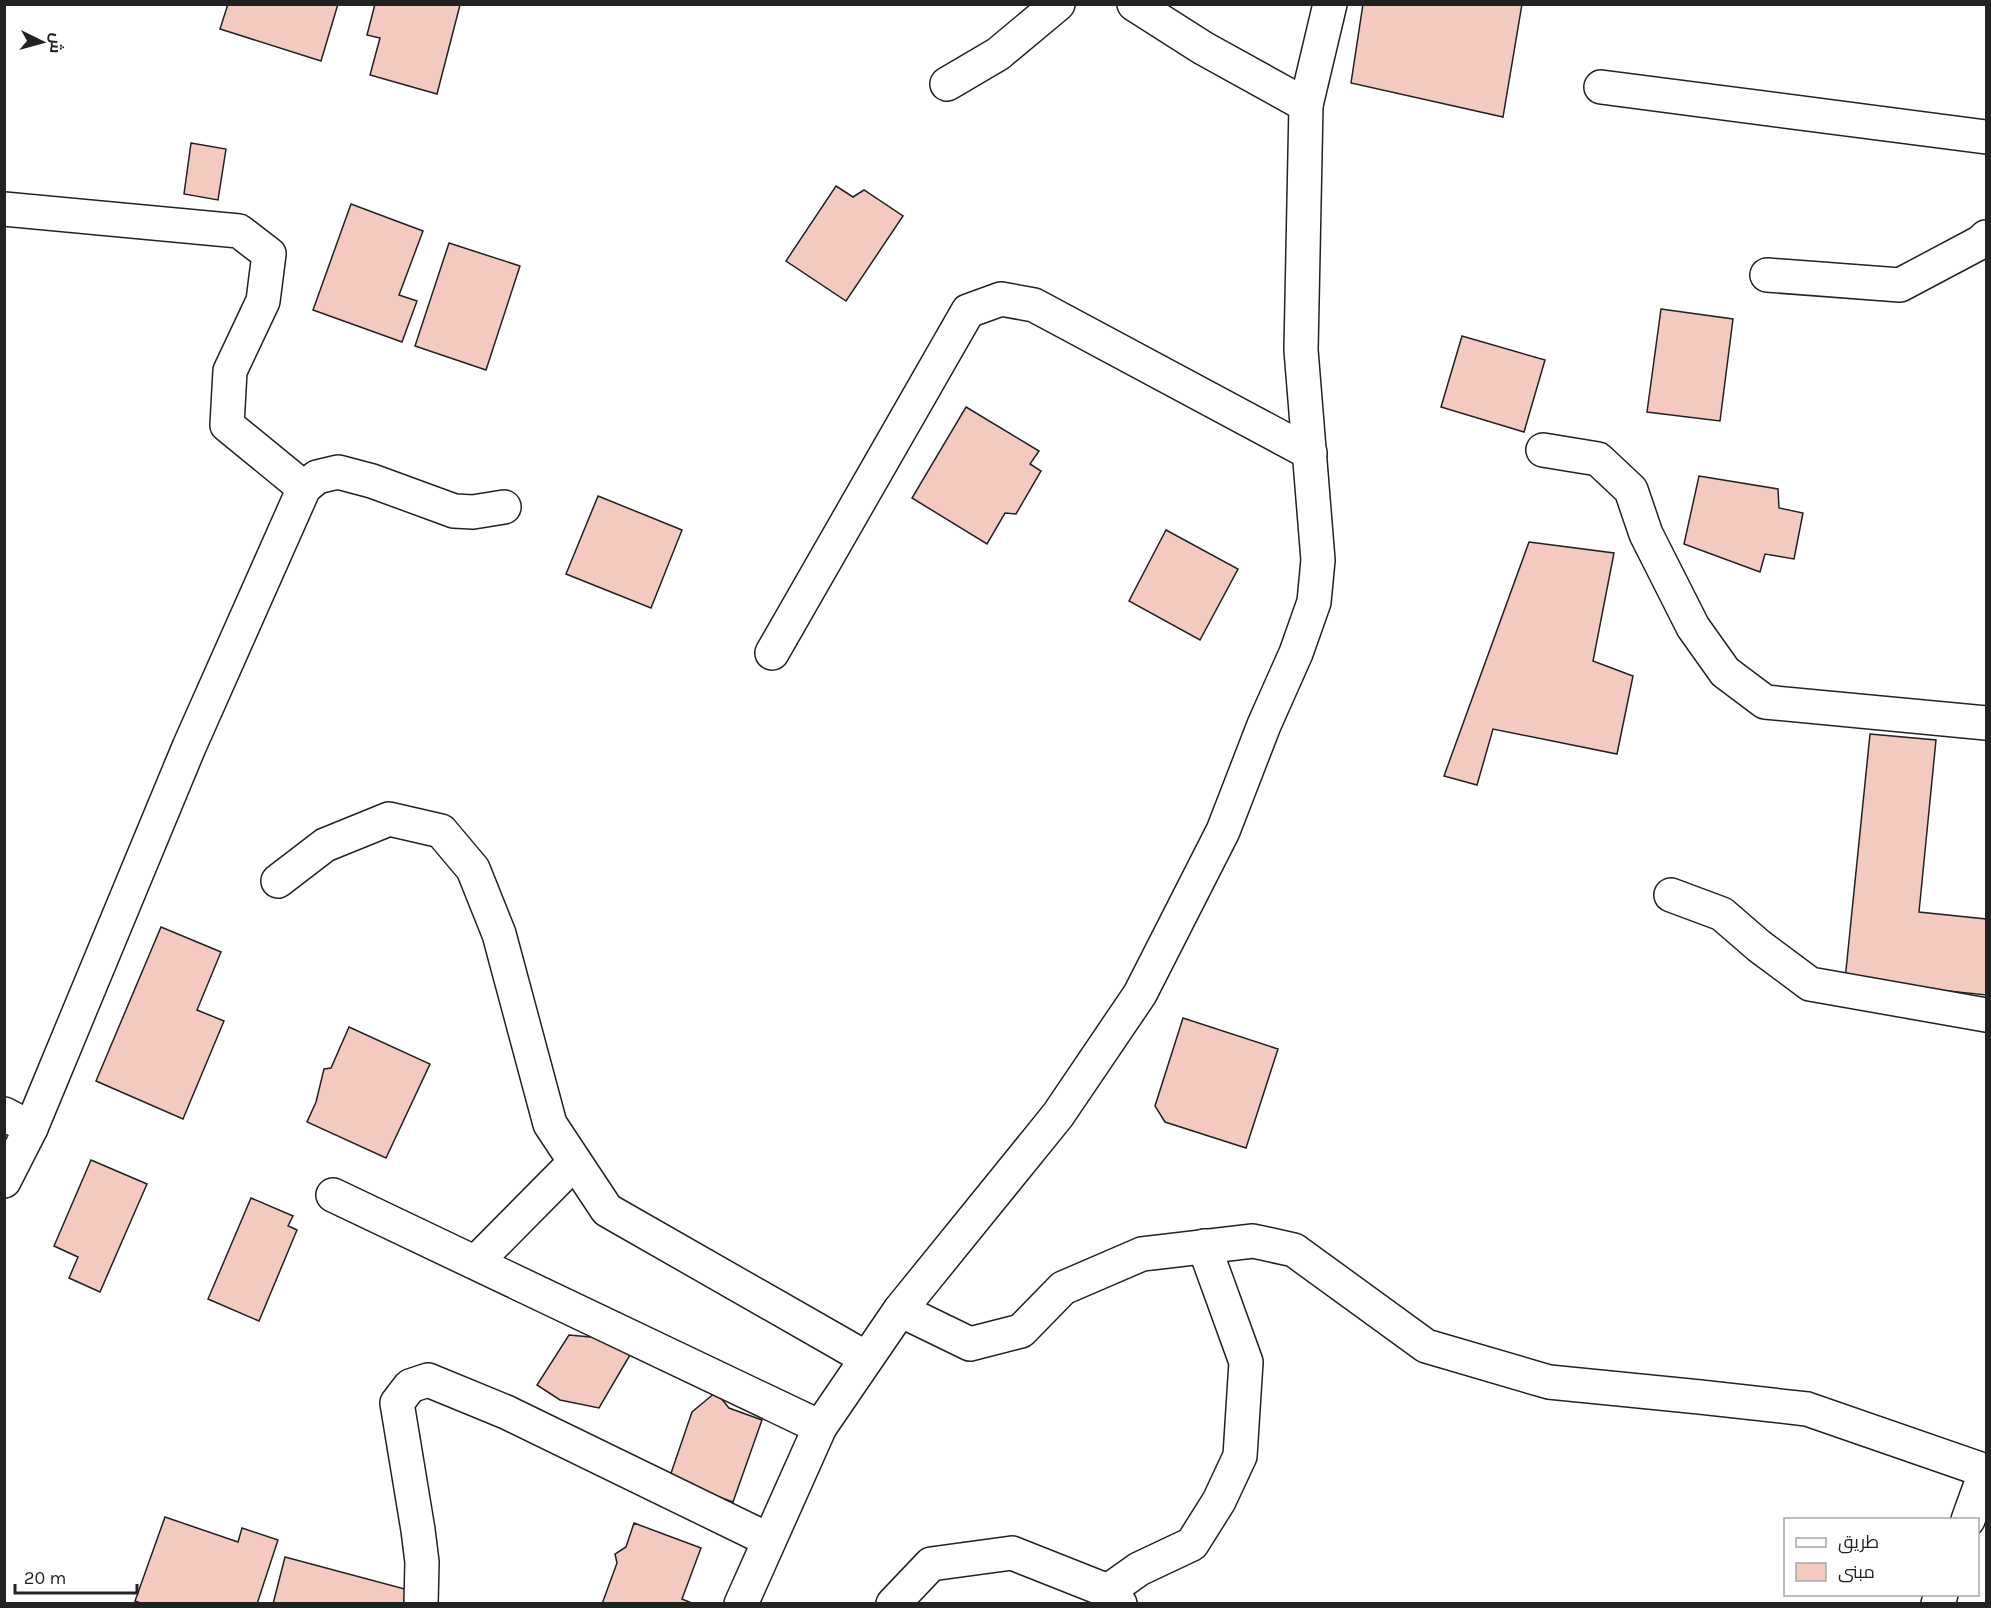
<svg xmlns="http://www.w3.org/2000/svg" width="1991" height="1608" font-family="Karla,Cairo,sans-serif">
<rect width="100%" height="100%" fill="#fff"/>
<g fill="#f3c9c0" stroke="#222" stroke-width="1.5">
<polygon points="228,4 338,4 321,61 220,29"/>
<polygon points="375,4 460,5 437,94 370,75 380,38 367,35"/>
<polygon points="1363,4 1522,4 1503,117 1351,83"/>
<polygon points="191,143 226,149 218,200 184,194"/>
<polygon points="836,186 853,197 864,190 903,216 846,301 786,261"/>
<polygon points="351,204 423,231 399,295 417,301 402,342 313,310"/>
<polygon points="449,243 520,266 486,370 415,346"/>
<polygon points="1661,309 1733,319 1720,421 1647,412"/>
<polygon points="1462,336 1545,360 1524,432 1441,407"/>
<polygon points="966,407 1039,451 1030,464 1041,471 1016,514 1005,513 987,544 912,498"/>
<polygon points="1699,476 1778,489 1779,508 1803,513 1794,559 1765,554 1760,572 1684,544"/>
<polygon points="598,496 682,530 651,608 566,574"/>
<polygon points="1166,530 1238,569 1200,640 1129,601"/>
<polygon points="1529,542 1614,553 1593,661 1633,676 1617,754 1493,729 1477,785 1444,776"/>
<polygon points="1870,734 1936,740 1919,912 1986,919 1986,995 1845,980"/>
<polygon points="161,927 221,952 197,1010 224,1021 183,1119 96,1081"/>
<polygon points="1183,1018 1278,1049 1246,1148 1165,1122 1155,1106"/>
<polygon points="349,1027 430,1064 386,1158 307,1122 316,1102 324,1069 331,1068"/>
<polygon points="91,1160 147,1184 100,1292 69,1278 78,1257 54,1246"/>
<polygon points="251,1198 293,1216 288,1226 297,1230 259,1321 208,1299"/>
<polygon points="569,1335 601,1338 630,1355 599,1408 560,1400 537,1385"/>
<polygon points="716,1392 729,1408 762,1420 733,1502 669,1479 692,1412"/>
<polygon points="165,1517 238,1542 242,1528 278,1540 257,1604 143,1604 135,1601"/>
<polygon points="634,1523 701,1548 682,1599 694,1604 602,1604 617,1563 615,1554 626,1547"/>
<polygon points="285,1557 416,1592 413,1604 273,1604"/>
</g>
<g fill="none" stroke-linecap="round" stroke-linejoin="round">
<defs>
<g id="minor">
<polyline points="1134,4 1203,48 1306,105"/>
<polyline points="947,84 998,54 1058,4"/>
<polyline points="1601,87 1986,137"/>
<polyline points="4,209 239,231 269,254 263,301 230,371 227,425 304,488"/>
<polyline points="1767,275 1900,285 1981,242 1986,237"/>
<polyline points="1543,450 1598,459 1631,490 1646,534 1693,627 1725,672 1765,702 1986,723"/>
<polyline points="772,653 968,311 1001,299 1034,305 1310,453"/>
<polyline points="278,881 325,845 389,819 441,831 473,869 499,934 550,1124 607,1210 866,1358"/>
<polyline points="1671,895 1722,914 1759,946 1810,984 1986,1015"/>
<polyline points="4,1114 31,1128"/>
<polyline points="4,1181 31,1128 189,747 304,488 317,477 338,472 372,481 454,511 473,512 504,507"/>
<polyline points="333,1195 820,1427"/>
<polyline points="476,1262 574,1163"/>
<polyline points="900,1310 970,1344 1021,1331 1063,1288 1142,1254 1253,1241 1294,1250 1426,1346 1549,1382 1700,1397 1807,1409 1986,1471"/>
<polyline points="1108,1591 1139,1569 1192,1544 1219,1501 1240,1456 1246,1362 1204,1246"/>
<polyline points="421,1604 422,1562 418,1530 397,1403 410,1386 428,1380 506,1412 769,1540"/>
<polyline points="741,1604 820,1427 900,1310 1058,1115 1140,994 1223,831 1264,725 1296,653 1314,602 1318,560 1301,350 1306,105 1330,4"/>
<polyline points="893,1604 931,1564 1012,1553 1108,1591 1120,1604"/>
</g>
<g id="highway">
<polyline points="1968,1520 1986,1470"/>
<polyline points="1938,1604 1941,1594"/>
</g>
</defs>
<use href="#minor" stroke="#222" stroke-width="36"/>
<use href="#highway" stroke="#222" stroke-width="36"/>
<use href="#minor" stroke="#fff" stroke-width="33"/>
<use href="#highway" stroke="#fff" stroke-width="33"/>
</g>
<rect width="1991" height="1608" fill="none" stroke="#222222" stroke-width="12"/>
<rect x="1784" y="1518" width="195" height="78" fill="#ffffff" stroke="#a7a7a7" stroke-width="1.5"/>
<rect x="1796" y="1538" width="30" height="9" fill="#ffffff" stroke="#a7a7a7" stroke-width="1.5"/>
<text x="1838" y="1548" font-size="18" fill="#222222">طريق</text>
<rect x="1796" y="1563" width="30" height="18" fill="#f3c9c0" stroke="#a7a7a7" stroke-width="1.5"/>
<text x="1838" y="1578" font-size="18" fill="#222222">مبنى</text>
<g transform="translate(42 42) rotate(95)" stroke="#ffffff" stroke-width="4.5" paint-order="stroke">
<path d="M0-4.5L10 22L0 15L-10 22Z" fill="#222222"/>
<text y="-9" font-size="16" font-weight="bold" text-anchor="middle" fill="#222222">ش</text>
</g>
<path d="M15 1584v9h122v-9" fill="none" stroke="#222222" stroke-width="3"/>
<text x="24" y="1584" font-size="18" fill="#222222" stroke="#ffffff" stroke-width="4.5" paint-order="stroke">20 m</text>
</svg>
